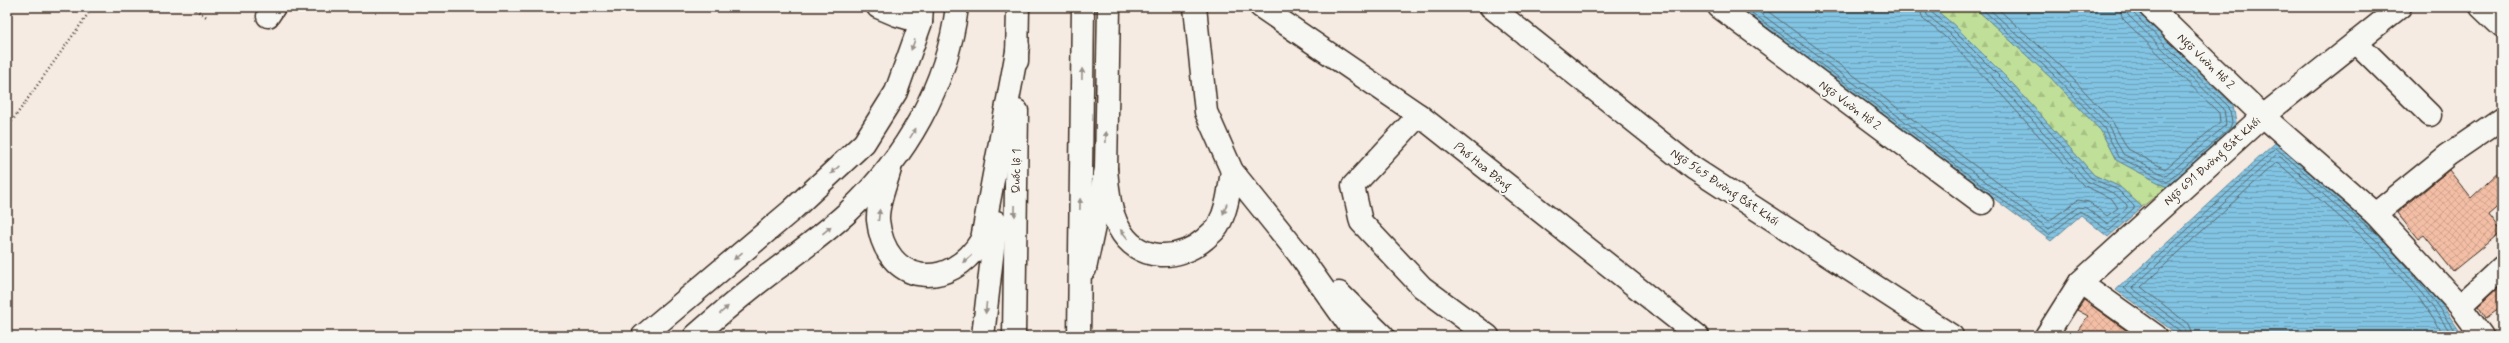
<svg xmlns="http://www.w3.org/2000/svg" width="2509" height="343" font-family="Mynerve,sans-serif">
<defs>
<pattern id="forest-firs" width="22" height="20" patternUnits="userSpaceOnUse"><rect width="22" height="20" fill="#c0e099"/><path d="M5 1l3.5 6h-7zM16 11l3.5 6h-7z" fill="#a6c083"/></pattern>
<pattern id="water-rules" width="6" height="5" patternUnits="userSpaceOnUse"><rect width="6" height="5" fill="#82c4e3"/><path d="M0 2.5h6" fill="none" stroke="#6c9fb7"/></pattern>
<pattern id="building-cross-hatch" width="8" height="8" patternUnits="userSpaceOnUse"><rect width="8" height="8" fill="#f3bea5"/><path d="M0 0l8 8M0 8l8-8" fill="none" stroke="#d1a38e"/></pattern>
</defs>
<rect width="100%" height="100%" fill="#f5ebe3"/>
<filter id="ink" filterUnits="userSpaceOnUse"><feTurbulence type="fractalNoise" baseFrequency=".025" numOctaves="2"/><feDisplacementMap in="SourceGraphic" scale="8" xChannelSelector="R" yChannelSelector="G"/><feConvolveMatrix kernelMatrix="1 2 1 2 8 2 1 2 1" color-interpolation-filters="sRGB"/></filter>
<g filter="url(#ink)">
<polygon fill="url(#forest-firs)" stroke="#7e855c" points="1932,7 1974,7 2050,77 2101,131 2116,160 2167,187 2142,207 2120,187 2094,175 2012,83 1954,25"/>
<g fill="url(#water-rules)" stroke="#668694">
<polygon points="1737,7 1932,7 1954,25 2012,83 2094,175 2120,187 2142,207 2108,237 2081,215 2051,241"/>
<polygon points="1974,7 2133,7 2233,105 2236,122 2234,130 2167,187 2116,160 2101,131 2050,77"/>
<polygon points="2276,142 2385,236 2431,289 2463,336 2180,336 2116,290"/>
</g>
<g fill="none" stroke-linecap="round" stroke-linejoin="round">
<g stroke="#57686d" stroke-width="1">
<polyline points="1744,7 2049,235 2080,211 2109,231 2134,208 2134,206 2118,190 2091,178 2009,86 1951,28 1931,12 1930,7"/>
<polyline points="1752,7 2049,229 2078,207 2086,208 2108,224 2127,208 2127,205 2115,194 2087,181 2005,90 1948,32 1927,15 1925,7"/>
<polyline points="1762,7 2049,221 2078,200 2089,202 2107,216 2118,208 2112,199 2083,185 2001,94 1944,36 1923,19 1919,7"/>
<polyline points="1980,7 2053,74 2104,128 2119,157 2167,182 2230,128 2232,122 2229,107 2132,12 2130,7"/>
<polyline points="1987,7 2057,71 2108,125 2123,154 2166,176 2226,125 2224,109 2128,15 2125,7"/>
<polyline points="1996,7 2061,66 2112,121 2128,149 2165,169 2220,122 2219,113 2123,19 2119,7"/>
<polyline points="2386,243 2428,292 2458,336"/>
<polyline points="2182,336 2180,331 2124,288 2276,148 2381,238"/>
<polyline points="2187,336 2184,327 2132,288 2277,154 2379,243 2424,295 2453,336"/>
<polyline points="2193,336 2188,324 2141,287 2277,162 2374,247 2419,298 2445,336"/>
</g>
</g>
<g fill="url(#building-cross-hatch)" stroke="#3b2a1e">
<polygon points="2502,169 2502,203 2488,215 2501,232 2453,271 2424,235 2418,239 2397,213 2449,170 2471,198"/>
<polygon points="2502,284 2502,307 2486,318 2478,306"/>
<polygon points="2084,300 2134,336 2074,336 2088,316 2077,310"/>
</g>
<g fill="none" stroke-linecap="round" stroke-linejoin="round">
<defs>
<g id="minor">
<polyline points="878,7 897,15 921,22"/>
<polyline points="1261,7 1419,115 1698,336"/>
<polyline points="1491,7 1693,168 1952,336"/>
<polyline points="1719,7 1982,203"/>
<polyline points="2150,7 2263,116 2375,214 2460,306 2482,336"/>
<polyline points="2481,7 2502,27"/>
<polyline points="268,16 274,7"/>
<polyline points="2356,42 2430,115"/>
<polyline points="1419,115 1353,186 1361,222 1422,287 1488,336"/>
<polyline points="2375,214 2448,155 2502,118"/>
<polyline points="2080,282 2156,336"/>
<polyline points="2460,306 2502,267"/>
<polyline points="2046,336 2080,282 2263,116 2400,7"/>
</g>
<polyline id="major" points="1085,269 1106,169 1109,7"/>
<g id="highway">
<polyline points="1195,7 1206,112 1232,171 1298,253 1357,336"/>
<polyline points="1017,61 1018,7"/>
<path d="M 890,169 C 886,184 877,204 878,220 C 885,286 950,293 982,239 L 1018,46"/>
<path d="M 1106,169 C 1108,189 1109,210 1119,228 C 1137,262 1178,262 1205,239 C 1209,235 1215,231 1218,226 C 1228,208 1229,190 1232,171"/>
<polyline points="1339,293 1383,336"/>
<polyline points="643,336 791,211 864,143 896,92 921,22 922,7"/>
<path d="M 695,336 C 719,315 742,295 767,276 C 795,255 823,235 848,212 C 906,157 947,86 957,7"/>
<polyline points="983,336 996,222"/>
<polyline points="1014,336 1017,111"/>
<polyline points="1079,336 1083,7"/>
</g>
</defs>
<use href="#minor" stroke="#3b2a1e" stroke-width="25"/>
<use href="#major" stroke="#3b2a1e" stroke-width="25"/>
<use href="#highway" stroke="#3b2a1e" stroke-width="25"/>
<g stroke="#3b2a1e" stroke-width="2.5" stroke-dasharray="1 3" stroke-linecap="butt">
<polyline points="192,7 208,18"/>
<polyline points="7,128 93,7"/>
</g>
<use href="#minor" stroke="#f6f6f2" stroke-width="22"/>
<use href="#major" stroke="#f6f6f2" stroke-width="22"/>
<use href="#highway" stroke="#f6f6f2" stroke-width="22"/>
</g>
<defs><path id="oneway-solid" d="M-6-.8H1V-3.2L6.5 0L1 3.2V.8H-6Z"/></defs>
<g fill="#989088">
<use href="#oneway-solid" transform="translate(913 45) rotate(110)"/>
<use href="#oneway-solid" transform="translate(1082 74) rotate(-89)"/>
<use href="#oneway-solid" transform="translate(913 133) rotate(-58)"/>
<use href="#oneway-solid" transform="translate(1106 137) rotate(-89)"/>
<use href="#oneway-solid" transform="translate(835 170) rotate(137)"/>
<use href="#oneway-solid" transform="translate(1080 204) rotate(-89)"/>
<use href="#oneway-solid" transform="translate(1225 209) rotate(110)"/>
<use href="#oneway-solid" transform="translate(1015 211) rotate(91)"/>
<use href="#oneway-solid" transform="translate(879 215) rotate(-84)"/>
<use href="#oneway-solid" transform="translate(827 230) rotate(-40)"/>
<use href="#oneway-solid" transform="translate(1124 234) rotate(-129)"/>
<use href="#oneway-solid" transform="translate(738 256) rotate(140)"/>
<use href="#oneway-solid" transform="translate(967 259) rotate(140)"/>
<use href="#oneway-solid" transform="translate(986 308) rotate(95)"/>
<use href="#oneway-solid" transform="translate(724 310) rotate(-42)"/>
</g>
</g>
<g text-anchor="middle" stroke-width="4" stroke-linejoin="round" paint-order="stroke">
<g font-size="12" fill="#3b2a1e" stroke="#f6f6f2">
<text transform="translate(2206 61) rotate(44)" y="4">Ngõ Vườn Hồ 2</text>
<text transform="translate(1850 105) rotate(37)" y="4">Ngõ Vườn Hồ 2</text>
<text transform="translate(2212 161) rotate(-42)" y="4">Ngõ 691 Đường Bát Khối</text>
<text transform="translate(1483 166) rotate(38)" y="4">Phố Hoa Động</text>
<text transform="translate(1016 171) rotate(-89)" y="4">Quốc lộ 1</text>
<text transform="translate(1725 187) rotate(34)" y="4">Ngõ 565 Đường Bát Khối</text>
</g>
</g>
<rect width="2509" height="343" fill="none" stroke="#f6f6f2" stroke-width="24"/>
<rect x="12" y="12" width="2485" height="319" fill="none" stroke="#3b2a1e" stroke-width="1.5" filter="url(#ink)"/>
</svg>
